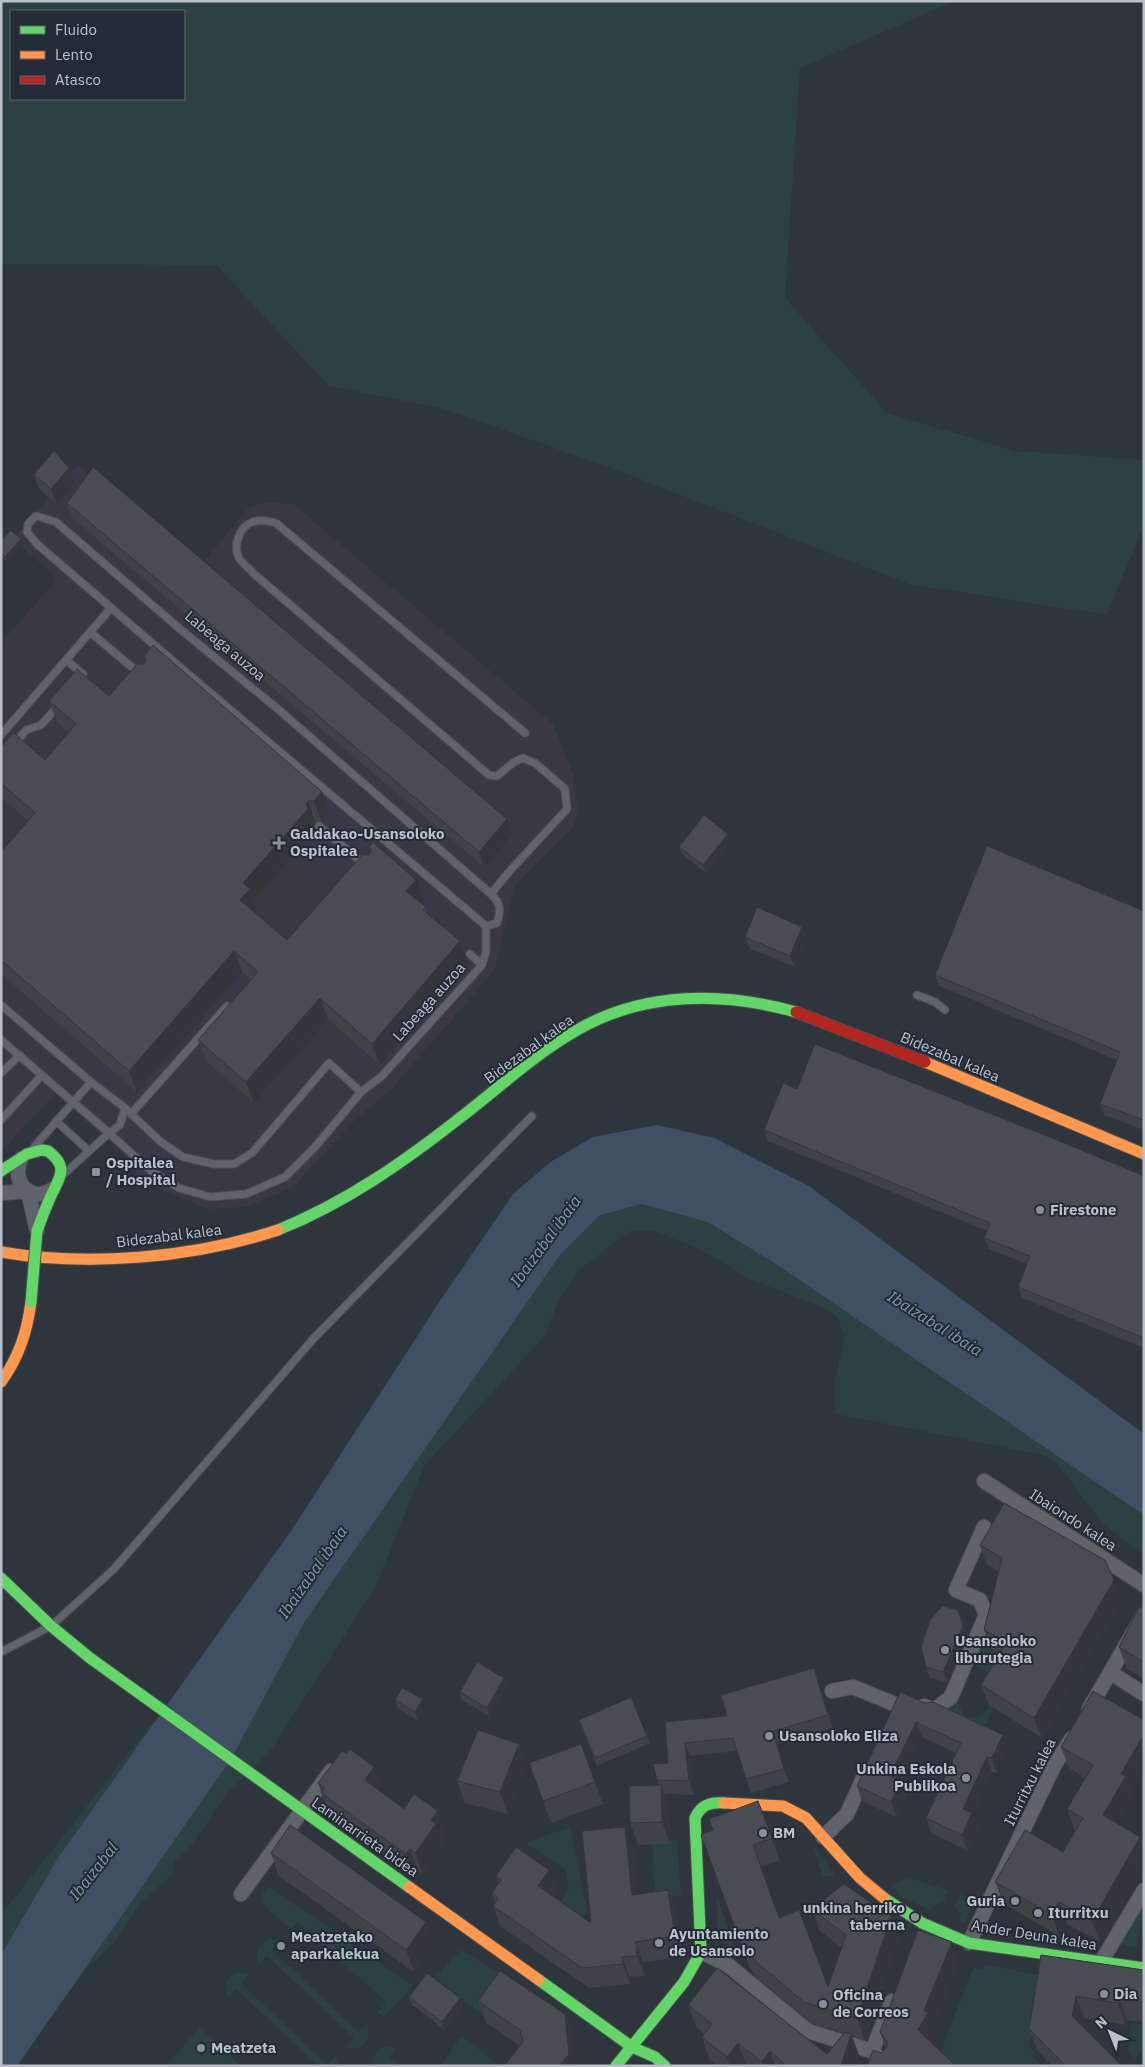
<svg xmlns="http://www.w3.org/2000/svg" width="1145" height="2067" font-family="'IBM Plex Sans',sans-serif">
<rect width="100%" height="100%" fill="#2f353c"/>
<polygon fill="#393845" points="78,465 199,568 248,508 264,502 293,504 553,724 574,776 578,815 572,828 515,886 494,971 393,1087 354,1121 292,1188 245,1207 209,1209 141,1181 124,1154 55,1094 1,1151 1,643 57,579 13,538"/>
<g fill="#2d4042" fill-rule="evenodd">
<path d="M 1,1 L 955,1 L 800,68 L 785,298 L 887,413 L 1016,451 L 1144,460 L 1144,525 L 1107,615 L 909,584 L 624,473 L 445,409 L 329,386 L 216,265 L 1,264 ZM 11,11 L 184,11 L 184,99 L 11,99 Z"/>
<polygon points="588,1149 1144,1482 1144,1555 1103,1524 1056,1462 1042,1455 836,1414 834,1384 845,1337 837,1317 820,1306 749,1279 700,1249 651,1230 628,1232 578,1271 557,1304 546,1335 424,1466 375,1588 273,1747 227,1793 194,1842 174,1862 172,1874 137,1907 115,1942 83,1972 16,2066 1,2066 1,1915 350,1472"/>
<polygon points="985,1629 1004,1681 968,1661"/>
<polygon points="958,1682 966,1686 956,1702 966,1717 981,1716 988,1708 989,1696 997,1700 982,1732 943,1714"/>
<polygon points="570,1827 588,1914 578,1917 560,1902 569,1889 565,1869 525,1843"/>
<polygon points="677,1839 681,1895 655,1900 652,1841"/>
<polygon points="812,1843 835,1875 823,1877"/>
<polygon points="907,1877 948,1890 944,1901 930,1910 899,1896 891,1885"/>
<polygon points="268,1886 413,1986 384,2017 378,2012 386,2002 298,1922 291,1929 265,1907 262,1894"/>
<polygon points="961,1894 974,1901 965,1922 958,1922 961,1914 954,1906"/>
<polygon points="717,1897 736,1951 717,1938"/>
<polygon points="1144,1906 1137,1948 1118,1943"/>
<path d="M 269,1939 L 280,1941 L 272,1950 L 358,2032 L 367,2023 C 371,2036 368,2042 357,2049 L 346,2047 L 354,2037 L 267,1956 L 258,1964 C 255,1951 257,1945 269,1939 Z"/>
<polygon points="461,1950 506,1977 479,2012 435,1978"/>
<polygon points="985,1964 1043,1976 1038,2036 1032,2034 1029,2047 1035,2051 1033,2056 1042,2066 956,2066 941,2051 973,1968 983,1969"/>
<path d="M 238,1972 L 249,1974 L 241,1983 L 327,2065 L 336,2056 L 339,2066 L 319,2066 L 236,1989 L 228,1997 C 224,1984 226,1978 238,1972 Z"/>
<polygon points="1131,2023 1144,2025 1144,2045 1136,2059 1128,2051"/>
<polygon points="200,2028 241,2066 165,2066"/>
<polygon points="461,2036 501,2066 441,2066"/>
<path d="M 386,2046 L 396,2048 L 389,2057 L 398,2066 L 387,2066 L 383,2063 L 380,2066 L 374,2066 C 371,2055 377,2050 386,2046 Z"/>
</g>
<polygon fill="#404f64" points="657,1125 714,1138 809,1186 1144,1434 1144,1515 779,1266 708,1222 642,1204 600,1215 560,1255 305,1621 231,1759 17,2066 1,2066 1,1955 58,1858 291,1531 440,1301 513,1194 552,1161 593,1137"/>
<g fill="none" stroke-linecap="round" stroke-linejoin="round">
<defs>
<g id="lane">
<polyline points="90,632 140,674"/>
<polyline points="66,660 83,674"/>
<polyline points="1,735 111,608"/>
<polyline points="14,745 26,730 41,725 59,705"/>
<polyline points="319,826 365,865"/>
<path d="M 491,894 L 507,874 L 567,809 L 565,789 L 535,763 L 523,758 L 514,762 L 497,776 L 489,775 L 253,573 C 249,568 242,563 239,558 C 233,546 239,526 253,522 C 260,519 269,521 276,523 L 525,733"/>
<polyline points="470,954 482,965"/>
<polyline points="917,995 935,1002 945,1010"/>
<polyline points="1,1005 91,1082 34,1147"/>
<polyline points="1,1040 109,1133 65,1173"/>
<polyline points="1,1073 20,1055"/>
<polyline points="91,1082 125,1108 161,1142 183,1157 214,1164 234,1164 252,1153 329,1063 361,1092 315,1147 285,1177 246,1194 210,1197 179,1188 151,1171 109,1133 120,1125 125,1108"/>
<path d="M 361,1092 L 382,1076 L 482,965 L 486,951 L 486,926 L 188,674 L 37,544 L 27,532 L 28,524 L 36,516 L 56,522 L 180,629 L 279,710 L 491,894 C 501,903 501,911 497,923 L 486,926"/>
<polyline points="131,1114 227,1006"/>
<polyline points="1,1120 42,1075"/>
<polyline points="56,1121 88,1150"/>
<polyline points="1,1652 51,1626 114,1569 314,1338 532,1116"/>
</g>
<g id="street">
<path d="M 21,1159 C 10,1182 31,1204 53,1189"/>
<polyline points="28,1191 37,1231"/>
<polyline points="1,1193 28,1191"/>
<polyline points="984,1481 1144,1585"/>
<polyline points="1111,1673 1144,1694"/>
<polyline points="832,1691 853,1687 897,1705"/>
<polyline points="924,1706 934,1710 951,1697 986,1615 980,1600 956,1590 984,1527"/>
<polyline points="1089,1709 1144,1614"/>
<polyline points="823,1837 847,1814 865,1774"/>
<polyline points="241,1894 331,1771"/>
<polyline points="969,1943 1054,1766 1072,1738"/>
<polyline points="701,1952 728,1965 808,2031 872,2051 887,2066"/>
<polyline points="1101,1962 1144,1890"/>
<polyline points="872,2051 892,2001"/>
</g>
<g id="fast">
<path d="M 1,1171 L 27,1154 L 42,1150 L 48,1151 C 71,1168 58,1179 50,1198 C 45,1209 41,1220 37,1231"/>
<path d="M 278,1230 C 345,1203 404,1162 461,1117 C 500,1087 536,1053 579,1029 C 646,991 724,992 796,1012"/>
<polyline points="1,1578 51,1626 90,1658 409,1887"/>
<polyline points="884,1898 922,1923 969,1943 1144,1968"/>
<polyline points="539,1980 632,2047 655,2057 665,2066"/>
<path d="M 616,2066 L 684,1982 L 701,1952 L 695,1818 C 701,1805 710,1802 724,1803"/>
</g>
<g id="slow">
<polyline points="925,1062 1144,1154"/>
<path d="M 1,1252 C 89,1267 193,1258 278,1230"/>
<path d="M 1,1382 C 19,1357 27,1332 31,1302"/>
<polyline points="724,1803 783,1806 806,1818 860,1878 884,1898"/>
<polyline points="409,1887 539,1980"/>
</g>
<polyline id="jam" points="796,1012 925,1062"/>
</defs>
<use href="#lane" stroke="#4d5156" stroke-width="9"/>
<use href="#street" stroke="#4d5156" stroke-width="16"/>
<use href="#fast" stroke="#4d5156" stroke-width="13"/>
<use href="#slow" stroke="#4d5156" stroke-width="13"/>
<use href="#jam" stroke="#4d5156" stroke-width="13"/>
<use href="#lane" stroke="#60636a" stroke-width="7"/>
<use href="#street" stroke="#60636a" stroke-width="14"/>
<use href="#fast" stroke="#63d668" stroke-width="11"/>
<use href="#slow" stroke="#ff974d" stroke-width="11"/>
<use href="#jam" stroke="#b3261e" stroke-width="11"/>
<defs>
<polyline id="fast-bridge" points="31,1302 37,1231"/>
</defs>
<use href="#fast-bridge" stroke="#4d5156" stroke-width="13" stroke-linecap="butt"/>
<use href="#fast-bridge" stroke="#63d668" stroke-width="11"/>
</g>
<g fill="#3f4247">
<polygon points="69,468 75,483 56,504 39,489 34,474"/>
<polygon points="67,503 513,834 484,867 72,518"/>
<polygon points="1,541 22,543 7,561 1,556"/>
<polygon points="109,696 322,792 329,814 322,822 315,822 314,826 315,830 254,900 257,910 255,913 287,940 424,901 421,904 426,907 428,914 460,941 468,962 380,1065 328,1019 254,1103 206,1061 198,1040 251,980 242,972 137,1092 1,974 1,852 28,821 1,797 1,747 45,760 69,733 57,722 49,701"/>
<polygon points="728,834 731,841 706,873 682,854 679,847"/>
<polygon points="1144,911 1144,1130 1104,1115 1100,1104 1117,1060 939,986 935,975"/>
<polygon points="802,927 807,938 795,967 749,948 745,937"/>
<polygon points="797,1089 1144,1176 1144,1348 1022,1298 1018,1287 1027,1264 989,1249 984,1238 987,1231 768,1141 764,1130"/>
<polygon points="980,1545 1121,1601 1042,1738 989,1705 981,1685 999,1654 992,1650 984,1630 999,1572 987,1565"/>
<polygon points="1144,1607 1144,1679 1127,1669 1119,1647"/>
<polygon points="963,1622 967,1637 948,1683 930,1678 926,1667"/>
<polygon points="504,1678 507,1686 489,1716 462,1700 460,1692"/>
<polygon points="818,1682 833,1728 778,1744 789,1782 751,1793 737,1751 690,1756 694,1795 665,1794 669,1806 670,1844 638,1845 630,1823 659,1785 657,1780 668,1763 665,1722 727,1716"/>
<polygon points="1093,1691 1133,1798 1118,1824 1140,1837 1144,1846 1144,1867 1100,1942 1067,1924 1059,1936 1003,1903 995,1882 1063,1852 1075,1831 1067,1809 1085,1778 1069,1768 1061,1747"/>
<polygon points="900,1692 1008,1750 997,1773 992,1772 973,1814 978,1828 967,1850 931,1833 926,1818 956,1753 922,1737 901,1781 906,1796 896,1817 862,1801 857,1786"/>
<polygon points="395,1700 426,1707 418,1720 398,1708"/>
<polygon points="581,1727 647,1736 650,1743 597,1766"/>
<polygon points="519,1744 527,1766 508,1814 465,1803 457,1781"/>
<polygon points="581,1744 603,1804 551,1823 529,1763"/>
<polygon points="346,1754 374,1767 382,1788 380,1791 404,1809 438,1811 446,1833 441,1839 444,1845 423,1874 418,1871 414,1876 329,1815 318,1783"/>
<polygon points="758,1801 780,1860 761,1867 779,1918 828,1987 842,1948 820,1931 812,1909 899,1938 865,2040 852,2035 859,2056 856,2066 747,2066 746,2065 745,2066 718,2066 709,2059 702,2037 704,2034 696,2027 688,2005 827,2054 844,2033 812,2023 755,1976 750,1968 701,1835 713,1830"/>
<polygon points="625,1827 633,1847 637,1894 676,1910 682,1957 643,1962 645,1976 630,1977 630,1984 589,1988 500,1926 493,1906 495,1902 492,1893 499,1884 496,1876 549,1870 557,1891 553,1896 591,1923"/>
<polygon points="271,1853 434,1944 414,1972 278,1875"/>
<polygon points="1041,1955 1144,1970 1144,2022 1127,2020 1126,2025 1084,2018 1082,2026 1122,2066 1052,2066 1037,2050 1029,2029"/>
<polygon points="959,1964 934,2027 936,2035 932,2043 881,2053 886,2049 880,2032"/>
<polygon points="409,1997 460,1998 463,2006 445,2030 412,2005"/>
<polygon points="478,2001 565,2014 573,2036 520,2046 486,2023"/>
</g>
<g fill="#33363a">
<polygon points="69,468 75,483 56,504 51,489"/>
<polygon points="21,539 22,543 7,561 5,557"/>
<polygon points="322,792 329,814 322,822 314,801"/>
<polygon points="308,801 315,822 314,826 306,804"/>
<polygon points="308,809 315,830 254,900 257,910 248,921 240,900 243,883"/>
<polygon points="507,819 513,834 484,867 479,852"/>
<polygon points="728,834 731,841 706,873 703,865"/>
<polygon points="416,880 424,901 414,912 406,891"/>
<polygon points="802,927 807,938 795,967 790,956"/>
<polygon points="460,941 468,962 380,1065 372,1044"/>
<polygon points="234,951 242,972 137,1092 129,1071"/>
<polygon points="320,998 328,1019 254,1103 246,1082"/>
<polygon points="1114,1580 1121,1601 1042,1738 1034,1718"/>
<polygon points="958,1610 967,1637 948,1683 943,1672"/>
<polygon points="504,1678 507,1686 489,1716 487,1708"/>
<polygon points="423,1699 426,1707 418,1720 415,1712"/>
<polygon points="916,1722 922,1737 896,1791 890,1776"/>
<polygon points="773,1731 778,1744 789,1782 784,1769"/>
<polygon points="1144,1734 1144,1770 1131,1791 1133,1798 1111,1837 1103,1815 1121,1774"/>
<polygon points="1003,1735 1008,1750 997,1773 992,1758"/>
<polygon points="685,1743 690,1756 694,1795 689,1781"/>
<polygon points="519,1744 527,1766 508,1814 500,1792"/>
<polygon points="987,1757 992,1772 973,1814 978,1828 967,1850 962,1835 963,1809"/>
<polygon points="374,1767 382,1788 373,1802 365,1780"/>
<polygon points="901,1781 906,1796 896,1817 891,1802"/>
<polygon points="661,1785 669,1806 670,1844 662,1822"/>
<polygon points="438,1811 446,1833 441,1839 444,1845 423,1874 415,1853 431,1820"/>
<polygon points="625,1827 633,1847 639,1915 632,1895"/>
<polygon points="1140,1837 1144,1846 1144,1867 1100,1942 1092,1921"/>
<polygon points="410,1849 418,1871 414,1876 406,1854"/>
<polygon points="549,1870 557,1891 546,1906 538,1886"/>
<polygon points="668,1890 676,1910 682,1957 675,1936"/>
<polygon points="1059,1902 1067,1924 1059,1936 1052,1915"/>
<polygon points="891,1916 899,1938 865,2040 857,2018"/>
<polygon points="426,1922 434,1944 414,1972 406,1950"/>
<polygon points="636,1942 643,1962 645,1976 637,1956"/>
<polygon points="952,1942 959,1964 934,2027 936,2035 926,2052 918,2030 924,2010"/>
<polygon points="622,1957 630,1977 630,1984 623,1964"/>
<polygon points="1076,1996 1084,2018 1080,2038 1072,2016"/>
<polygon points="460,1998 463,2006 445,2030 442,2022"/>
<polygon points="1119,1998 1127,2020 1126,2025 1118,2003"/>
<polygon points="565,2014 573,2036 576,2066 559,2066"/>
<polygon points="851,2034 859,2056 856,2066 841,2066"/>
<polygon points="738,2043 746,2065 745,2066 730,2066 727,2057"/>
<polygon points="770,2051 775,2066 763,2066 762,2062"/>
</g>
<g fill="#494d53" stroke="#33363a">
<polygon points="54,451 69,468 51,489 34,474"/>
<polygon points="93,467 507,819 479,852 67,503"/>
<polygon points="11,530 21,539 5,557 1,553 1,541"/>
<polygon points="153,645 322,792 314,801 308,801 306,804 308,809 243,883 250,889 240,900 287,940 362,855 369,855 371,851 369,847 373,842 416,880 406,891 426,907 423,910 460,941 372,1044 320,998 246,1082 198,1040 258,972 234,951 129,1071 1,960 1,852 35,813 1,783 1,763 3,761 1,759 1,747 14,733 45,760 76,724 49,701 77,669 109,696 137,664 144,664 146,660 144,656"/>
<polygon points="704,815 728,834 703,865 679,847"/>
<polygon points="987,846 1144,911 1144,1120 1100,1104 1120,1052 935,975"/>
<polygon points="757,907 802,927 790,956 745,937"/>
<polygon points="815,1044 1057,1140 1144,1176 1144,1338 1018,1287 1030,1256 984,1238 990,1223 764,1130 783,1083 797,1089"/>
<polygon points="1004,1503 1105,1560 1114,1580 1034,1718 981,1685 1007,1642 984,1630 1002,1558 980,1545"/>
<polygon points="942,1606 958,1610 963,1626 943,1672 926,1667 921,1647 930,1620"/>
<polygon points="1144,1607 1144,1662 1119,1647 1139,1608"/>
<polygon points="477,1662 504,1678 487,1708 460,1692"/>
<polygon points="814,1668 828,1715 773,1731 784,1769 746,1779 733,1738 685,1743 689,1781 657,1780 653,1764 668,1763 665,1722 727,1716 721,1695"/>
<polygon points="402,1688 423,1699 415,1712 395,1700"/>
<polygon points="1093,1691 1144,1720 1144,1734 1121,1774 1126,1776 1103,1815 1140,1837 1092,1921 1059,1902 1052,1915 995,1882 1025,1830 1063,1852 1083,1818 1067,1809 1093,1765 1061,1747"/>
<polygon points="900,1692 925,1703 933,1702 1003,1735 992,1758 987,1757 963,1809 972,1813 962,1835 926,1818 961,1743 916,1722 890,1776 901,1781 891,1802 857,1786"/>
<polygon points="631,1697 647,1736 595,1758 579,1720"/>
<polygon points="478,1730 519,1744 500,1792 457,1781"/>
<polygon points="581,1744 595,1782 543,1801 529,1763"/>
<polygon points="350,1749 374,1767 365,1780 404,1809 414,1794 438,1811 431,1820 436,1824 415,1853 410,1849 406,1854 321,1793 325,1788 318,1783 342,1751 346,1754"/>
<polygon points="661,1785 662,1822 630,1823 629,1786"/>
<polygon points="758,1801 772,1838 753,1845 779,1918 799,1910 828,1987 846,1935 812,1909 844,1884 891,1916 857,2018 804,2002 747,1954 742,1947 701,1835 713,1830 709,1819"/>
<polygon points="290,1825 426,1922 406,1950 271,1853"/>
<polygon points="625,1827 632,1895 668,1890 675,1936 636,1942 637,1956 622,1957 623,1964 582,1968 493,1906 498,1898 492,1893 501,1880 496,1876 516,1847 549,1870 538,1886 591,1923 582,1831"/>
<polygon points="918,1930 952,1942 924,2010 928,2013 918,2030 956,2066 867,2066 873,2050 881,2053 887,2047 887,2042 880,2032"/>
<polygon points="1041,1955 1144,1970 1144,2002 1119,1998 1118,2003 1076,1996 1072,2016 1122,2066 1066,2066 1029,2029"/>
<polygon points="717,1968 827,2054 845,2032 851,2034 841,2066 787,2066 770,2051 762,2062 738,2043 727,2057 702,2037 712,2024 688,2005"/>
<polygon points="500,1971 565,2014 569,2054 559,2066 504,2066 523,2042 520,2030 478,2001"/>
<polygon points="427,1973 460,1998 442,2022 409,1997"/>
</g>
<g fill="#8a9099" stroke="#232b37" stroke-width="2">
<path d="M276.5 835.5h5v5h5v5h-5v5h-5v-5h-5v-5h5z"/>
<rect x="91" y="1167" width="10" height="10" rx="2.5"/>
<circle cx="1040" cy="1210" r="5"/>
<circle cx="945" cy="1650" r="5"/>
<circle cx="769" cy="1736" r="5"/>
<circle cx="966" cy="1778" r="5"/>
<circle cx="763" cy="1833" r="5"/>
<circle cx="1015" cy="1901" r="5"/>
<circle cx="1038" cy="1913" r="5"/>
<circle cx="915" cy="1917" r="5"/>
<circle cx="659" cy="1943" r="5"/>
<circle cx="281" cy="1946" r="5"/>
<circle cx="1104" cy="1994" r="5"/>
<circle cx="823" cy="2004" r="5"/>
<circle cx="201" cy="2048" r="5"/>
</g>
<g text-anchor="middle" stroke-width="4" stroke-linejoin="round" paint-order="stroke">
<g font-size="15" fill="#bbc1cb" stroke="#232b37">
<text transform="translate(225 646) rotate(40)" y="5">Labeaga auzoa</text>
<text transform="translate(429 1002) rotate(-48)" y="5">Labeaga auzoa</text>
<text transform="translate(529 1049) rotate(-36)" y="5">Bidezabal kalea</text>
<text transform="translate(950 1057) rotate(23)" y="5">Bidezabal kalea</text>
<text transform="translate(169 1236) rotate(-7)" y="5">Bidezabal kalea</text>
<text transform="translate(1073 1520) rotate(33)" y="5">Ibaiondo kalea</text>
<text transform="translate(1030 1782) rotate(-63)" y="5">Iturritxu kalea</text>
<text transform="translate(365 1837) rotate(35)" y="5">Laminarrieta bidea</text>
<text transform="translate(1034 1935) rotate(9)" y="5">Ander Deuna kalea</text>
</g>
<g font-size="15" font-weight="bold" fill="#bbc1cb" stroke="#232b37" text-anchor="start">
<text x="290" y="839">Galdakao-Usansoloko<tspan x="290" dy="17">Ospitalea</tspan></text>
<text x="106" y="1168">Ospitalea<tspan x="106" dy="17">/ Hospital</tspan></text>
<text x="1050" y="1215">Firestone</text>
<text x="955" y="1646">Usansoloko<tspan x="955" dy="17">liburutegia</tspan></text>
<text x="779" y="1741">Usansoloko Eliza</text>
<text x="956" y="1774" text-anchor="end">Unkina Eskola<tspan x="956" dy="17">Publikoa</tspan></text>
<text x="773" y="1838">BM</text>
<text x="1005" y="1906" text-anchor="end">Guria</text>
<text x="905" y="1913" text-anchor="end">unkina herriko<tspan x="905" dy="17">taberna</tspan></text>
<text x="1048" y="1918">Iturritxu</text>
<text x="669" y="1939">Ayuntamiento<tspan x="669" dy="17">de Usansolo</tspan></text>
<text x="291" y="1942">Meatzetako<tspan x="291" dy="17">aparkalekua</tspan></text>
<text x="1114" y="1999">Dia</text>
<text x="833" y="2000">Oficina<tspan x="833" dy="17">de Correos</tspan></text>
<text x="211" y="2053">Meatzeta</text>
</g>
<g font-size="16" font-style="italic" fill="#8698af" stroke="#232b37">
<text transform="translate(545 1241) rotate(-54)" y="6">Ibaizabal ibaia</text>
<text transform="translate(935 1323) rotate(32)" y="6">Ibaizabal ibaia</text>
<text transform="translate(312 1572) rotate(-55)" y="6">Ibaizabal ibaia</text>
<text transform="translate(93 1871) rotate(-52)" y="6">Ibaizabal</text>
</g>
</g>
<rect width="1145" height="2067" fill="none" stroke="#bbc1cb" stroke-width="5"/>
<rect x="10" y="10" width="175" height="90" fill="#232b37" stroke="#606772"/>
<rect x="20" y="26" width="25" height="8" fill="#63d668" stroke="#606772"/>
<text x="55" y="35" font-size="15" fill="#bbc1cb">Fluido</text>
<rect x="20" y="51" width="25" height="8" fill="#ff974d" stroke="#606772"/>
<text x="55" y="60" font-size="15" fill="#bbc1cb">Lento</text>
<rect x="20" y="76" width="25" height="8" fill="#b3261e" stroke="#606772"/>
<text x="55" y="85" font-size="15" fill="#bbc1cb">Atasco</text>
<g transform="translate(1110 2032) rotate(317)" stroke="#232b37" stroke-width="4" paint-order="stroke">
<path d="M0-4L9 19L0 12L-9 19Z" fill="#bbc1cb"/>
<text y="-8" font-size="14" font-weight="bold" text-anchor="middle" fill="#bbc1cb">N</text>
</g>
</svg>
